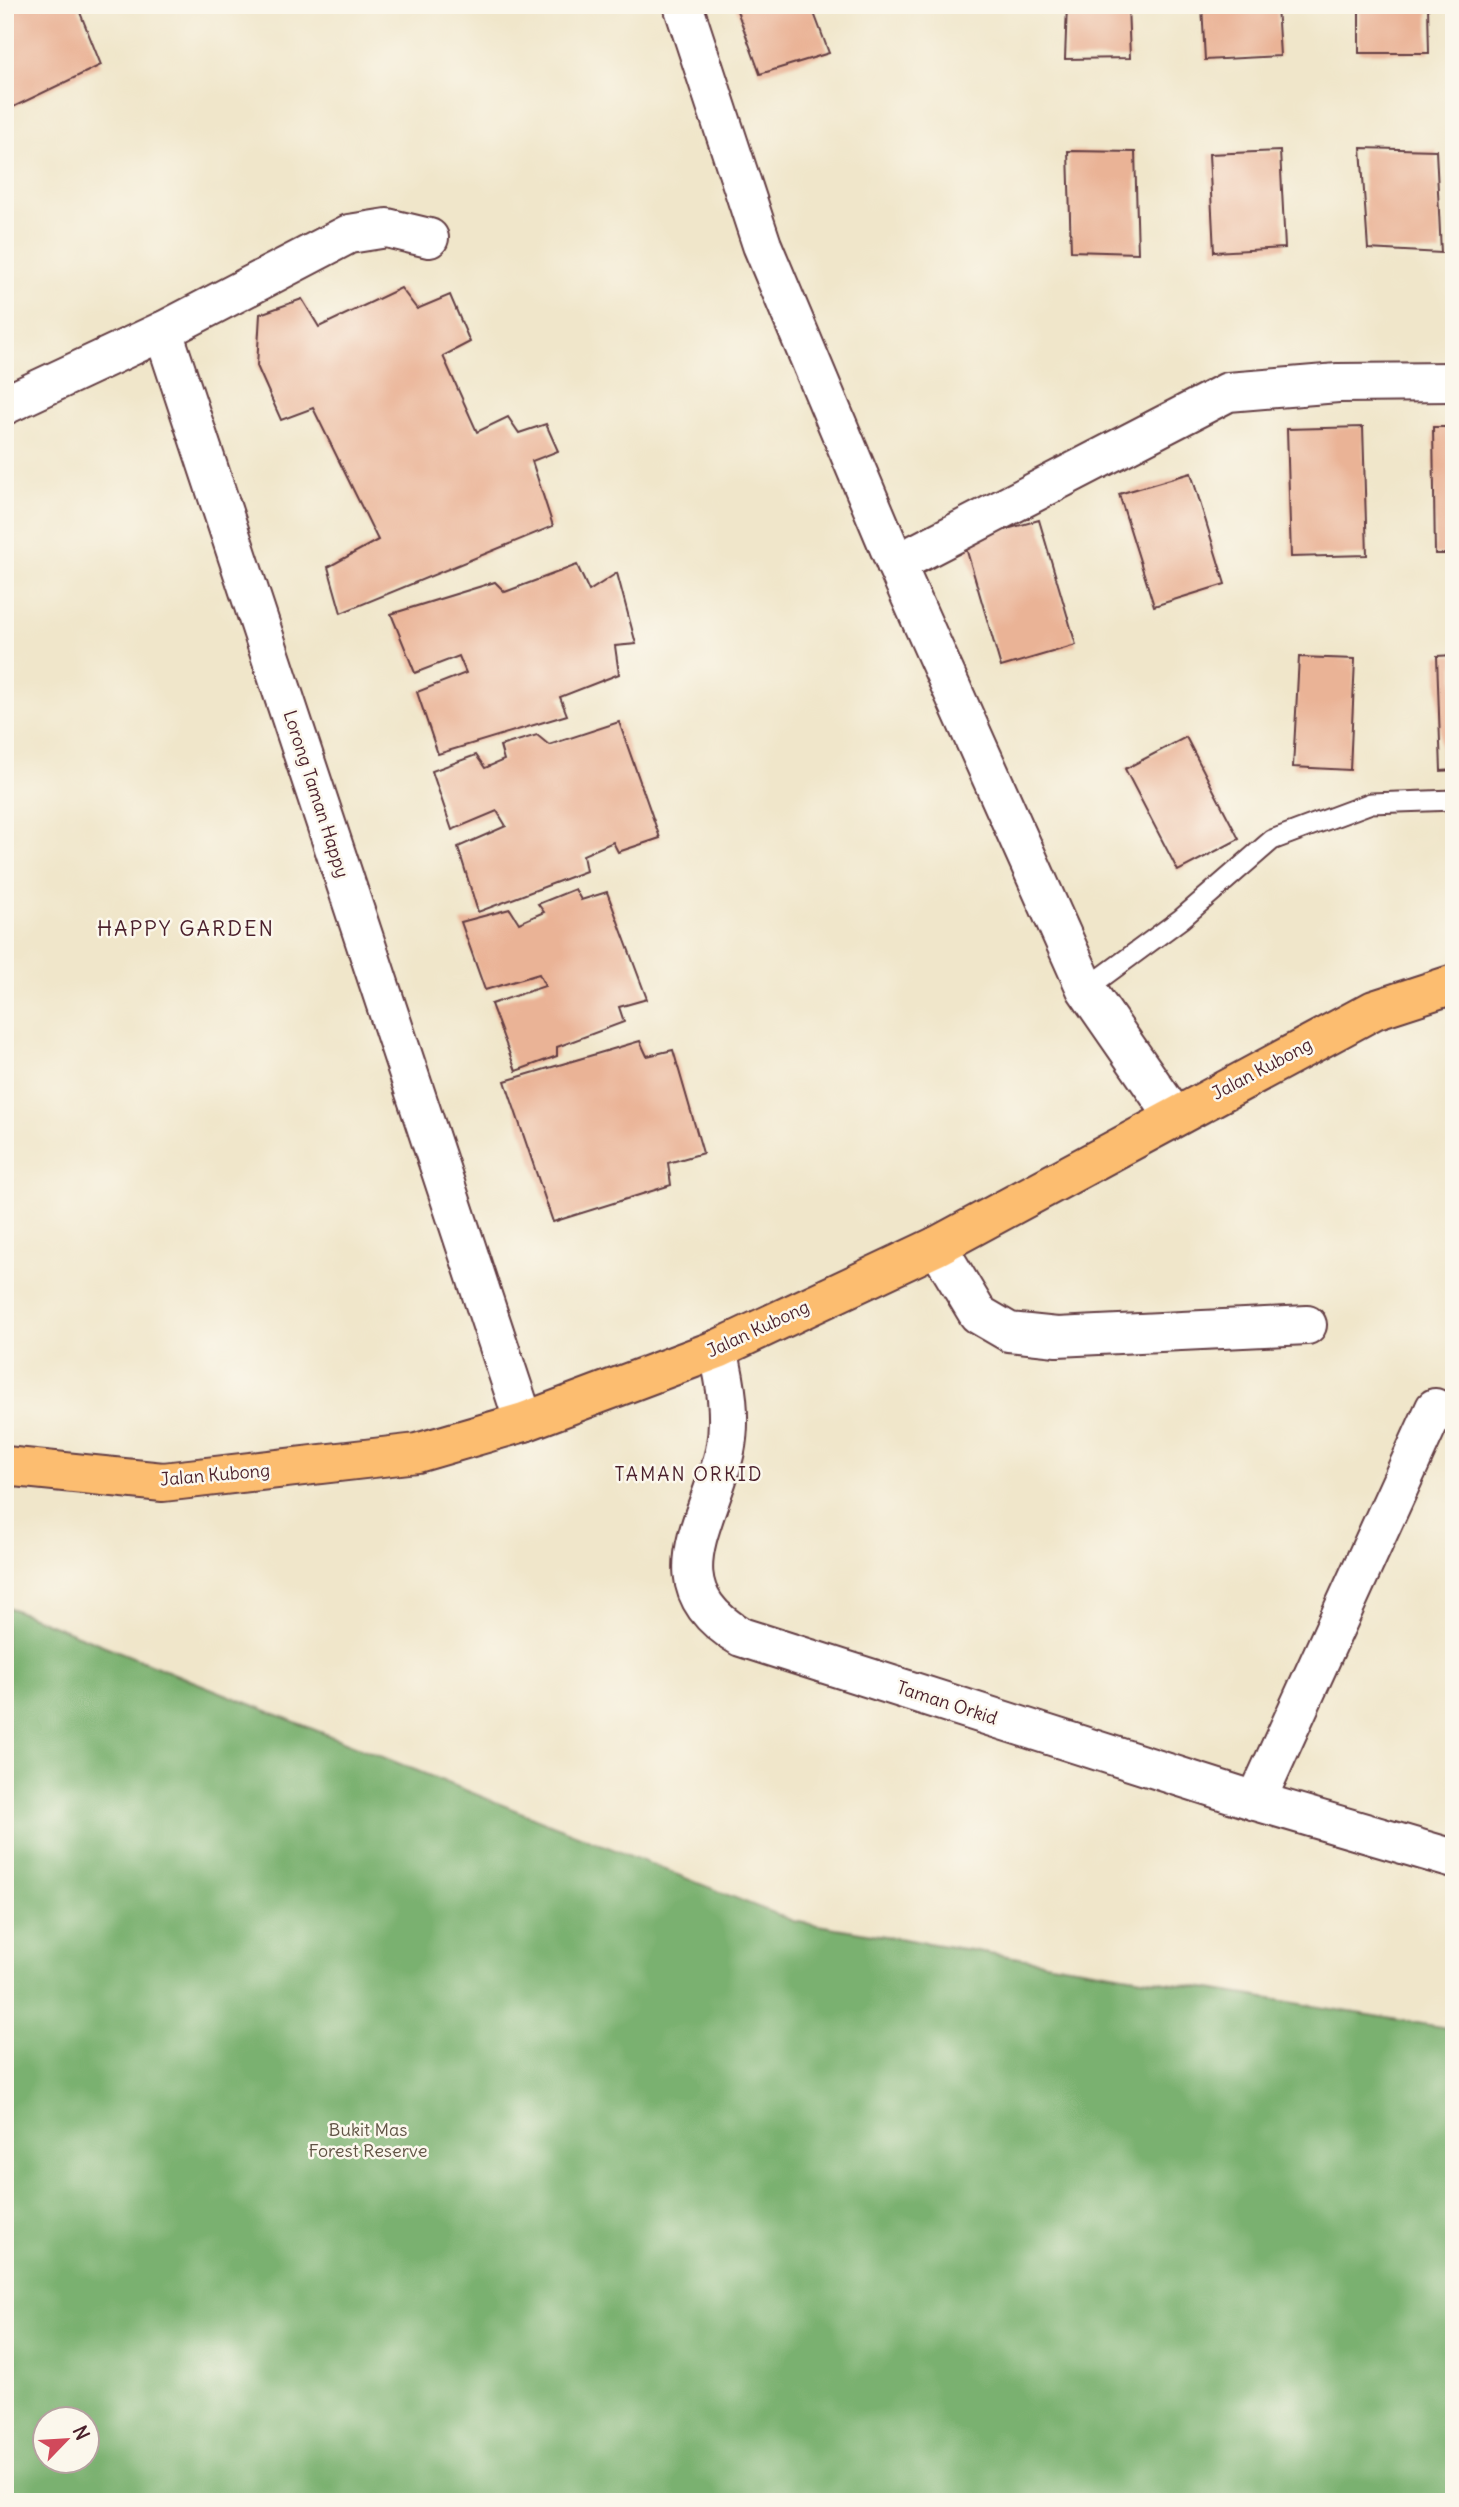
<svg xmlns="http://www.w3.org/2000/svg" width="1459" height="2507" font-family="Delius,sans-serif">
<rect width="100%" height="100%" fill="#fbf7ec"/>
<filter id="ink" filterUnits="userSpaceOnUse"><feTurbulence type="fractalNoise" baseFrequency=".0143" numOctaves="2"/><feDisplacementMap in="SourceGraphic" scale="14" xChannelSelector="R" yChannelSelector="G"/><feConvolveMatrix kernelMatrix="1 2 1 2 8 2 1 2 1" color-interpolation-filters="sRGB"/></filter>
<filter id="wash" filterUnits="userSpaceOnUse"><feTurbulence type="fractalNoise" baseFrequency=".00686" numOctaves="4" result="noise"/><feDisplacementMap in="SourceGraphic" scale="28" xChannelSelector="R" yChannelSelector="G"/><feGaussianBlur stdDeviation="1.57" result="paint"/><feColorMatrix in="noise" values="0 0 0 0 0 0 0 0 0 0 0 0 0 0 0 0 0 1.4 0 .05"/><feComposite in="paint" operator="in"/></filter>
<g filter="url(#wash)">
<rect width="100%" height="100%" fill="#f0e6ca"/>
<path fill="#7ab16f" stroke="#62684d" stroke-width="2" fill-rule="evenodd" d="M 5,1606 L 793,1921 L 1454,2029 L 1454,2502 L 5,2502 ZM 46,2420 L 88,2420 L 88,2462 L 46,2462 Z"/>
<g id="blocks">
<g fill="#eab396">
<polygon points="5,5 77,5 101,65 5,111"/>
<polygon points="735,5 811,5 829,53 760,74"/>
<polygon points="1067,5 1128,5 1130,58 1065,59"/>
<polygon points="1202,5 1277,5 1280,56 1205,60"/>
<polygon points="1359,5 1428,5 1429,53 1359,53"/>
<polygon points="1361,148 1436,150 1441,253 1368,249"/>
<polygon points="1068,151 1135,152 1138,253 1071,251"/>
<polygon points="1280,151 1285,248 1214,252 1209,154"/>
<polygon points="401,288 417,309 450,295 470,342 443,356 477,432 508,417 519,433 546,424 558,451 532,461 553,526 341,613 328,567 378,540 313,408 281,420 257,366 260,314 302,299 319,327"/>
<polygon points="1363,427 1367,555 1291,557 1287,429"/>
<polygon points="1433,427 1454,427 1454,554 1435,554"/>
<polygon points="1191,473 1225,584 1154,606 1119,494"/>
<polygon points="1039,520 1076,645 1001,667 964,541"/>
<polygon points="577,565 589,591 617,573 636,644 615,646 619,674 560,697 567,715 438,754 417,692 466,673 459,656 415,673 391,614 495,582 505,592"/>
<polygon points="1454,655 1454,770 1441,771 1437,656"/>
<polygon points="1299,657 1355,659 1350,770 1293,767"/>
<polygon points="619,722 660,838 618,852 613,842 583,855 586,871 478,912 458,847 506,826 497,811 452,830 432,771 476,755 485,768 504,760 500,746 537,735 549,745"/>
<polygon points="1186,737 1239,839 1178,871 1125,769"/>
<polygon points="575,889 581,900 607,892 647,999 619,1007 624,1022 557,1047 557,1056 516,1071 491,1004 545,986 539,974 485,990 461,922 510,909 519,923 544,912 538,904"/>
<polygon points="640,1041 647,1056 673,1050 703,1153 668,1163 671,1185 553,1222 505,1081"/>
</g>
</g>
</g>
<g filter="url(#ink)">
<use href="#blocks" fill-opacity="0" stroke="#633d43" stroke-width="2"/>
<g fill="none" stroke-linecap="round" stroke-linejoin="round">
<defs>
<polyline id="lane" points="1086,989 1181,919 1272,840 1371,803 1454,800"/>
<g id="street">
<polyline points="683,5 762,245 896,564 1086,989 1174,1116"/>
<polyline points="163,331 349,234 387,228 429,238"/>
<polyline points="5,405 163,331 524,1422"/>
<polyline points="896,564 1228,392 1338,383 1454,382"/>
<polyline points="937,1246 978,1314 1009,1332 1057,1337 1307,1325"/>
<path d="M 718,1349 C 726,1383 732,1417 725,1451 C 709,1523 654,1586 741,1637 L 1256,1801 L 1454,1859"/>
<polyline points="1256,1801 1435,1408"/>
</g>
<polyline id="highway" points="5,1466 163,1482 417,1453 524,1422 718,1349 937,1246 1374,1010 1454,984"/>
</defs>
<use href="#lane" stroke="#633d43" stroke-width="23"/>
<use href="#street" stroke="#633d43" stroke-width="42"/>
<use href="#highway" stroke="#633d43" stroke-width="42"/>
<use href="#lane" stroke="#fff" stroke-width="19"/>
<use href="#street" stroke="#fff" stroke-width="38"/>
<use href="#highway" stroke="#fcbd6f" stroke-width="38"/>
</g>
</g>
<g text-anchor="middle" stroke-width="5" stroke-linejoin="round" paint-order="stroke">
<g font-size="18" fill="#4a1f2b" stroke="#fbf7ec">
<text transform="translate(316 794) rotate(72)" y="6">Lorong Taman Happy</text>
<text transform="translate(1262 1069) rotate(-28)" y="6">Jalan Kubong</text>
<text transform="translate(758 1329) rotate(-25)" y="6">Jalan Kubong</text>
<text transform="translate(215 1475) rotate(-5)" y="6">Jalan Kubong</text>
<text transform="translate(947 1703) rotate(18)" y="6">Taman Orkid</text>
</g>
<g font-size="18" fill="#615445" stroke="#fbf7ec">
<text x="368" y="2136">Bukit Mas<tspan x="368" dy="21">Forest Reserve</tspan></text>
</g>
<g font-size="19" letter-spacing="2" fill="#4a1f2b" stroke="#fbf7ec">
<text x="689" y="1481">TAMAN ORKID</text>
</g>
<g font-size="21" letter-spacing="2" fill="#4a1f2b" stroke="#fbf7ec">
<text x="186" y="936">HAPPY GARDEN</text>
</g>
</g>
<rect width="1459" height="2507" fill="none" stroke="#fbf7ec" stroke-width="28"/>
<g transform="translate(66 2440) rotate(65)"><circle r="33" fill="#fbf7ec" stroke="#b4a19f" stroke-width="2"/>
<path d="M0-5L12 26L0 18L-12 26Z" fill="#d1495b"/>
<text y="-10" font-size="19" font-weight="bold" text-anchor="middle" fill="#4a1f2b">N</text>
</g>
</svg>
